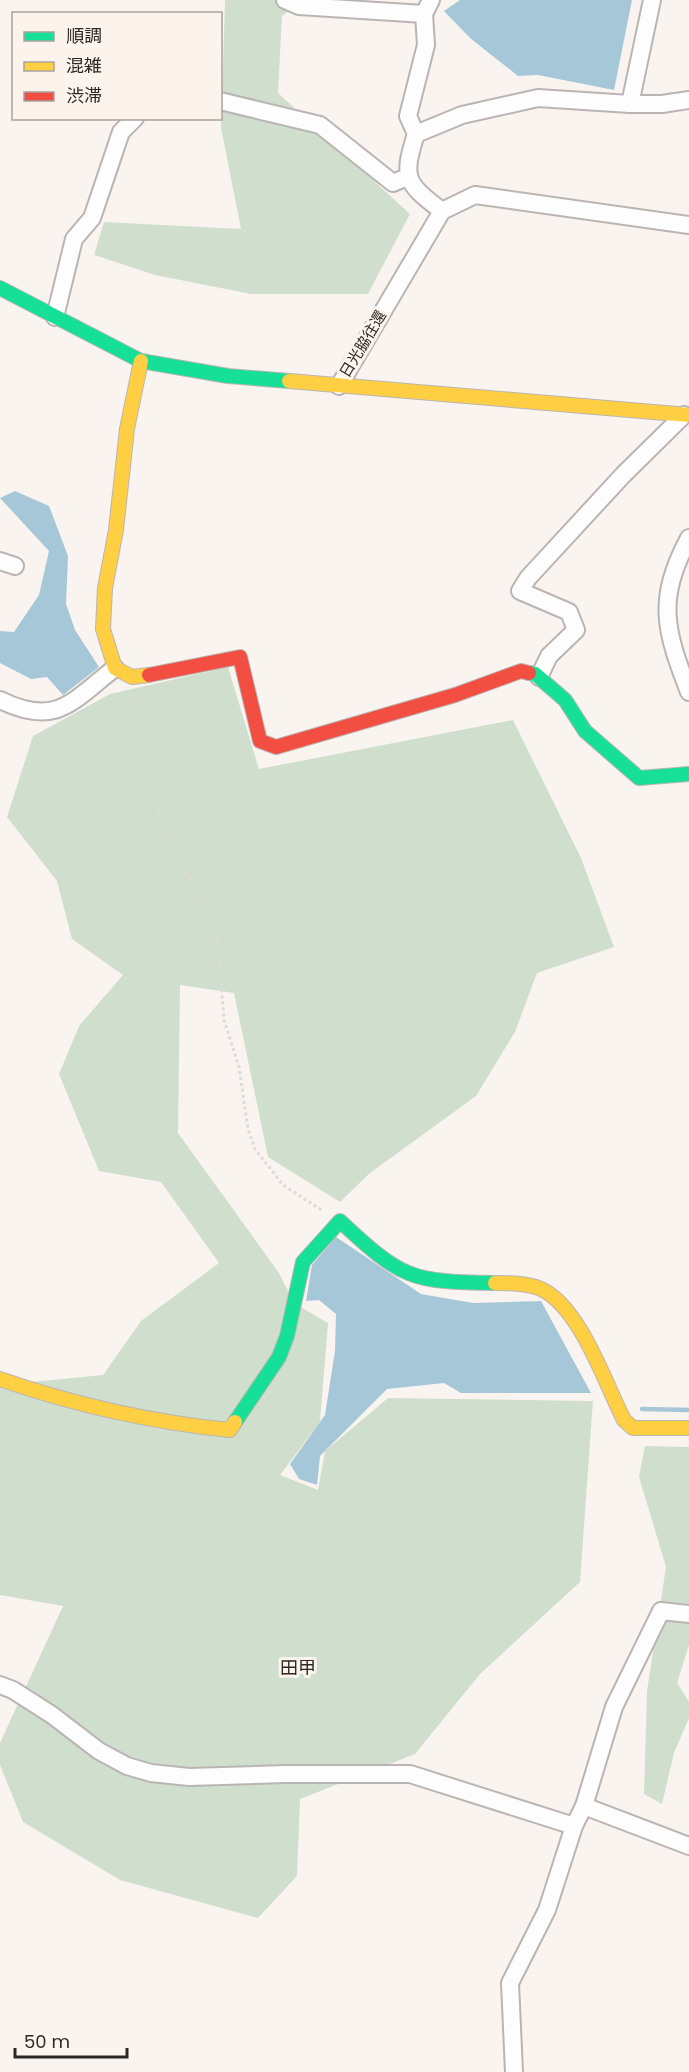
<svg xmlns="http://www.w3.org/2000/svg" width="689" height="2072" font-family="Poppins,'Noto Sans JP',sans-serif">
<rect width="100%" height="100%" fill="#faf4f0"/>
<g fill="#d0dfcd">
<polygon points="225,0 303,0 282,16 278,93 410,214 368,294 251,294 155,275 94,255 104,222 241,229 221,128"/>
<polygon points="228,667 259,769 513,720 581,858 614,947 537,973 515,1032 476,1096 370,1173 340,1202 268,1157 234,993 180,985 178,1133 279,1273 294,1303 328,1323 320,1422 280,1475 318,1490 325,1451 388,1398 593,1401 580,1582 480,1674 415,1754 300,1799 297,1876 258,1918 120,1880 23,1822 0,1765 0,1743 63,1606 0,1595 0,1385 103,1375 141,1321 219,1263 161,1182 99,1171 59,1074 79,1026 123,975 72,939 57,881 7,817 33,736 110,694"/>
<polygon points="645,1446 689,1447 689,1645 677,1683 689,1702 689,1718 674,1753 662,1804 644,1794 647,1691 666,1567 639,1477"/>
</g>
<g fill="#a5c7d8">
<polygon points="460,0 632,0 614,90 538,75 518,76 470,38 444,11"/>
<polygon points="15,491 49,506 68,556 66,604 75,630 99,667 63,695 47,677 31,679 0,663 0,631 14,632 39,595 49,551 0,498"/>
<polygon points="336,1237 421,1294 473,1303 541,1301 591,1393 461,1393 444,1383 387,1389 320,1456 317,1485 299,1479 290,1464 325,1415 335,1351 336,1314 319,1300 306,1301 312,1265"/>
</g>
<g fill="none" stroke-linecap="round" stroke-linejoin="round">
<polyline stroke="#a5c7d8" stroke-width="4.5" points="642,1409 689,1410"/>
<defs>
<g id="street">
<polyline points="285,0 299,6 424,14"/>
<polyline points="220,101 320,125 393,183 407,177"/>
<polyline points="630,104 652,0"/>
<polyline points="416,134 408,116 426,45 424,14 431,0"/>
<path d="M 442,211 C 405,183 402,178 416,134 L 462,115 L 538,98 L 630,104 L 662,104 L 689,100"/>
<polyline points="55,317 74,239 92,218 121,132 135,118"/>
<polyline points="339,386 442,211 475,195 689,225"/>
<path d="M 689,538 C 656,600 665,630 689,692"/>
<polyline points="0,561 15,566"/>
<polyline points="539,677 549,656 576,630 569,612 520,591 528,578 623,475 684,415"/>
<path d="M 0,700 C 57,728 72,701 115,668"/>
<polyline points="0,1685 13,1690 52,1715 99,1751 127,1766 151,1773 189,1777 285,1774 410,1774 574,1826"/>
<polyline points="584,1806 689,1846"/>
<polyline points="514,2072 510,1983 547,1910 574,1826 584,1806 614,1707 661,1611 689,1614"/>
</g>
<g id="fast">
<polyline points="0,288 141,361 228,376 289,381"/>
<polyline points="529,673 535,674 565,700 585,731 639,778 689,774"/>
<path d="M 235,1422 L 279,1357 L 287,1336 L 303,1262 L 340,1221 C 402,1279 411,1282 495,1283"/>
</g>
<g id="slow">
<polyline points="141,361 127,429 116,530 105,588 103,629 115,668 132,677 149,675"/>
<polyline points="289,381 689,415"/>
<path d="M 495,1283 C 510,1283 527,1283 541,1289 C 580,1307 605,1383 624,1420 L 633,1428 L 689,1428"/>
<path d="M 0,1379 C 75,1405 151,1422 230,1430 L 235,1422"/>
</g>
<polyline id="jam" points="149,675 240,657 260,741 276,747 455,695 521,671 529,673"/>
</defs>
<use href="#street" stroke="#bab5b3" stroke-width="20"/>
<use href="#fast" stroke="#bab5b3" stroke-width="16"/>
<use href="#slow" stroke="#bab5b3" stroke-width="16"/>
<use href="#jam" stroke="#bab5b3" stroke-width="16"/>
<polyline stroke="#dcdada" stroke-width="3" stroke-dasharray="3 3" stroke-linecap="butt" points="137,696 147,729 161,833 173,858 202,893 217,933 224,1020 239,1067 248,1129 255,1149 283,1185 323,1211"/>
<use href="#street" stroke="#fefdfd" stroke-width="16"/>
<use href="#fast" stroke="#16e098" stroke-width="14"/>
<use href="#slow" stroke="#ffcf43" stroke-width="14"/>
<use href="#jam" stroke="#f24e42" stroke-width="14"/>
</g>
<g text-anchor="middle" stroke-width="6" stroke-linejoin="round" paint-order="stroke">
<g font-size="15" fill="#2c2826" stroke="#fdf3ed">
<text transform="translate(363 344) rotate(-59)" y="5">日光脇往還</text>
</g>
<g font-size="18" fill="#2c2826" stroke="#fdf3ed">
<text x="298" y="1674">田甲</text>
</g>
</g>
<rect x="12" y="12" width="210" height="108" fill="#fdf3ed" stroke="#a9a29d" stroke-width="1.5"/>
<rect x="24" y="32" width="30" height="9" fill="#16e098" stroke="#a9a29d" stroke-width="1.5"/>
<text x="66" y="42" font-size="18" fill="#2c2826">順調</text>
<rect x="24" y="62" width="30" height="9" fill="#ffcf43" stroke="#a9a29d" stroke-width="1.5"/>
<text x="66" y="72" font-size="18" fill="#2c2826">混雑</text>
<rect x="24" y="92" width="30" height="9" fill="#f24e42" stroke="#a9a29d" stroke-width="1.5"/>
<text x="66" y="102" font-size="18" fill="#2c2826">渋滞</text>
<path d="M15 2048v9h112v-9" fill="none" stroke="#2c2826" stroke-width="3"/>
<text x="24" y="2048" font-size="18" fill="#2c2826" stroke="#fdf3ed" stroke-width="4.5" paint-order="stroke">50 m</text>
</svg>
